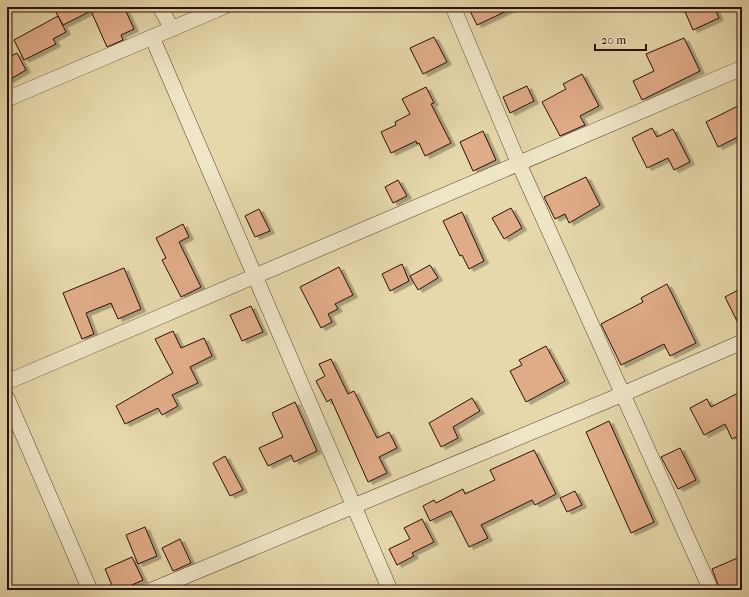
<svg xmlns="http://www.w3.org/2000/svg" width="749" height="597" font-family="'IM FELL French Canon',serif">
<defs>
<filter id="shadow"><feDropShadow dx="4.5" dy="2.5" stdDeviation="0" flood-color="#0004"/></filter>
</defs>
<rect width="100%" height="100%" fill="#e6d8ab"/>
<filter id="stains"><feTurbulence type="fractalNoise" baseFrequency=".005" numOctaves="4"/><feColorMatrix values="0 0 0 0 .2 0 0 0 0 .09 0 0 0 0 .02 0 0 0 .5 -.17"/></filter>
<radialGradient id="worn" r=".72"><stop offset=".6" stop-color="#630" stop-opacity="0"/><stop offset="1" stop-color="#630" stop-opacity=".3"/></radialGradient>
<g fill="#e0ac88" stroke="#280f07" filter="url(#shadow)">
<polygon points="53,7 124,7 134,29 121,35 123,40 107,47 91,11 63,25"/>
<polygon points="468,7 515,7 477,25"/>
<polygon points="683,7 714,7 719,18 693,30"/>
<polygon points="58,16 66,32 53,39 56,44 24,60 14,40"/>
<polygon points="434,37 447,62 423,74 410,48"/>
<polygon points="684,38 700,71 642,100 633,81 654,71 646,54"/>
<polygon points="17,53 26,70 7,81 7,58"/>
<polygon points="582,74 599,106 580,116 585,125 560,136 542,102 566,89 563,84"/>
<polygon points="527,86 534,101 510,113 503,97"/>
<polygon points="426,87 434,103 431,104 451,143 425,156 419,143 417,144 416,141 391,153 381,132 396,125 395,122 410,114 402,99"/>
<polygon points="742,104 742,135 718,147 706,122"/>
<polygon points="652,128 657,137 673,129 690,162 674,170 668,158 647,168 632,138"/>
<polygon points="483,131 496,160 473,171 460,142"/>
<polygon points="586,177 600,205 569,223 565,214 555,219 544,197"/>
<polygon points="398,180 407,196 393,203 385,187"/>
<polygon points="511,208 522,228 504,239 492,218"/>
<polygon points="259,209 270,231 255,237 245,216"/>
<polygon points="462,212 484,261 469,269 462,255 460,256 443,221"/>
<polygon points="183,224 189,237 179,242 201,287 181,297 162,260 166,258 156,238"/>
<polygon points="402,264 409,281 390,291 382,274"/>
<polygon points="430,265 438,278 418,290 410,276"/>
<polygon points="339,267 353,295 335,304 338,309 328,314 332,322 321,328 300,287"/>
<polygon points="124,268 141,309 118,319 111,303 86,313 94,334 82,339 63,293"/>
<polygon points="667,284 696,343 670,356 664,344 621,365 601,324 643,302 641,298"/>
<polygon points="742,288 742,331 725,297"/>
<polygon points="251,306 263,332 242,341 230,315"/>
<polygon points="173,331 181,348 204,338 212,356 190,367 198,383 172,395 178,406 162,415 158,408 125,424 116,406 173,373 155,339"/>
<polygon points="546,346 565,381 526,402 510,371 522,365 519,360"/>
<polygon points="331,359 348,394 354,391 377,438 389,432 397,448 379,457 387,473 368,482 331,399 327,402 316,381 325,376 319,364"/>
<polygon points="742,391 742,434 732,439 725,424 704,435 690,408 707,399 711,407"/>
<polygon points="472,398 480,411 453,427 458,438 441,447 429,423"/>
<polygon points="295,402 317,451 294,462 291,455 268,466 259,448 283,437 272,413"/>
<polygon points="609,421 654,522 631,533 586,432"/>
<polygon points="680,448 696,480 678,489 661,457"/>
<polygon points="534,450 556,494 535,505 532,500 481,525 488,538 469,547 451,511 430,521 423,506 434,500 436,503 463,489 465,494 495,480 490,470"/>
<polygon points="225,456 243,490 230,496 213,463"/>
<polygon points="575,491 582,505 567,512 560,498"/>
<polygon points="422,519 434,542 412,553 414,556 397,565 389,549 410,539 404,528"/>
<polygon points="145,527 157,556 138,564 126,535"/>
<polygon points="180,539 191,563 173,571 162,548"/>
<polygon points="742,556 742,590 720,590 712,569"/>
<polygon points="132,557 143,580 121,590 114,590 105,569"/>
</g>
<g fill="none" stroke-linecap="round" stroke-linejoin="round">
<defs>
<g id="street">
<polyline points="160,7 172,29"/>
<polyline points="453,7 519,164 711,590"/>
<polyline points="152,37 390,590"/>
<polyline points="7,99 223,7"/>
<polyline points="7,382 742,68"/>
<polyline points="7,398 90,590"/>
<polyline points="152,590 623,394 742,342"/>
</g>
</defs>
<use href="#street" stroke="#584130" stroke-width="16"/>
<use href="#street" stroke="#efe6c8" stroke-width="15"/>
</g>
<rect width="749" height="597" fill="none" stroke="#e6d8ab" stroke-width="24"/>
<rect x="8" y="8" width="733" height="581" fill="none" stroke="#280f07" stroke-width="2"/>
<rect x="12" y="12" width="725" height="573" fill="none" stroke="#280f07"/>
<path d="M595 44v6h51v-6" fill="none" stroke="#280f07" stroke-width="2"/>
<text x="601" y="44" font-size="12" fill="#280f07" stroke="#efe6c8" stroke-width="3" paint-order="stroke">20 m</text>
<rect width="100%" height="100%" filter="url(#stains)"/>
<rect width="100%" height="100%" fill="url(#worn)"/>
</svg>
